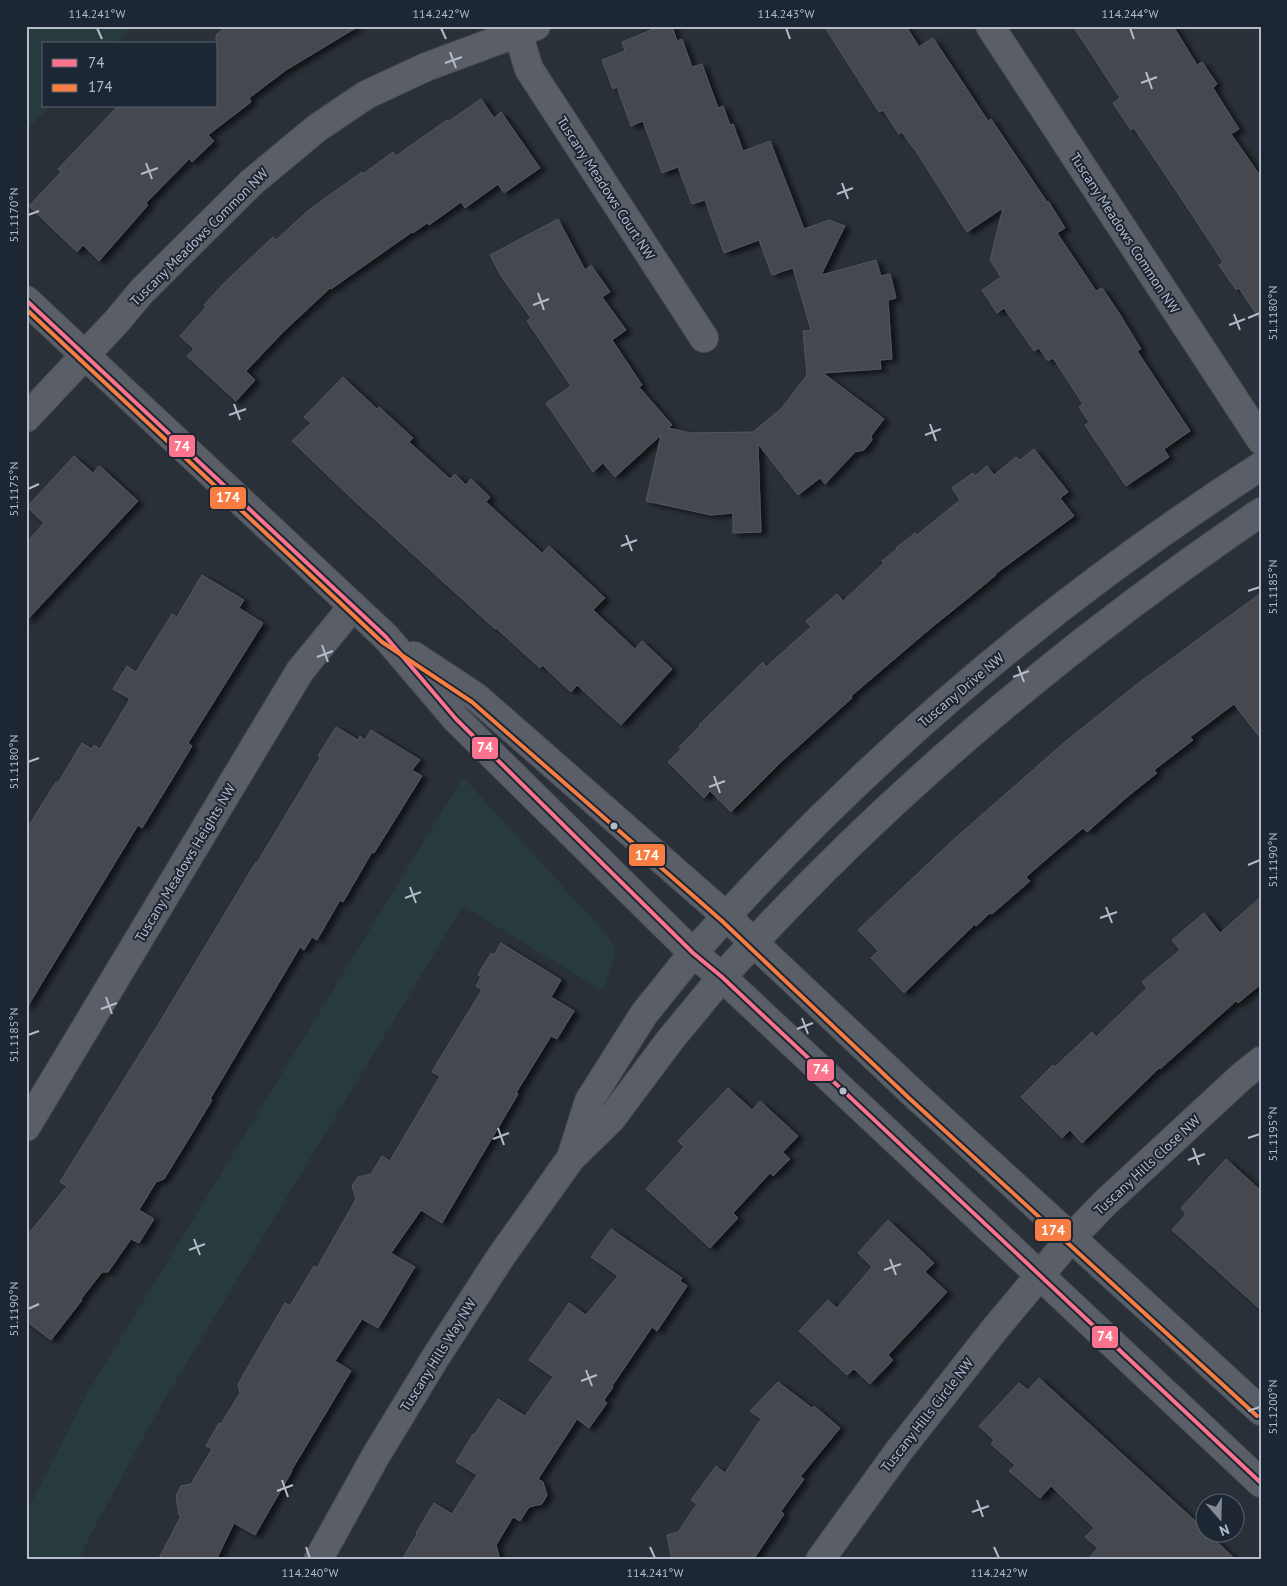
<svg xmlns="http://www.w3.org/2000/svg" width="1287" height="1586" font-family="'PT Sans',sans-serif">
<defs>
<filter id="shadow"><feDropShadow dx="5.5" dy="3" stdDeviation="2.5" flood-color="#0009"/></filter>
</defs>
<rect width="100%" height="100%" fill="#2a3038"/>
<g fill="#273a3e">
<polygon points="26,26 134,26 114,44 44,44 44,106 50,106 26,130"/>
<polygon points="463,777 608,936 616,950 603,991 463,906 160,1407 91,1534 79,1560 26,1560 26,1513 86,1395"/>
</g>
<g fill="#444950" stroke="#52575f" filter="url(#shadow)">
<polygon points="227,26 359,26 286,70 249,98 251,102 208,135 214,141 192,162 189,159 146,203 148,205 99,261 83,245 77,252 29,206 61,172 58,169 118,106 216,106 216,35"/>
<polygon points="661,26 672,26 677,41 682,39 692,67 702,64 718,108 723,106 730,125 733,124 743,151 770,141 804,229 829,220 845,226 821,275 876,260 881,276 890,274 896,298 888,300 892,359 880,360 881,369 823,373 884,419 871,436 872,440 864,450 855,452 825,484 820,478 798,495 758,444 761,532 733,533 733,513 711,515 646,501 661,435 615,477 603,463 593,472 546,403 571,386 527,321 531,318 501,276 490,255 558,219 585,270 591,265 610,292 602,297 626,330 612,340 642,385 639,387 672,425 668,428 691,433 753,432 781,409 807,375 803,331 811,330 793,268 772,275 759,240 724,253 705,200 692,204 678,167 662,173 643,121 631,126 617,87 613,89 602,60 625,51 622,42"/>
<polygon points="824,26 906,26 919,47 933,38 988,121 991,119 1047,202 1048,201 1065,228 1057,233 1096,291 1102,288 1119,313 1141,349 1137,351 1190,431 1164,449 1169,457 1126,486 1085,425 1089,422 1079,407 1083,404 1053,358 1048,361 1039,348 1034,351 1004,308 997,313 982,290 1001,277 990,260 1003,208 967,232 914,148 913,148 902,132 899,134 883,110 879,112"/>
<polygon points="1073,26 1173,26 1197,65 1202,62 1217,84 1213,88 1239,129 1231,134 1261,177 1261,321 1239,288 1236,290 1219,265 1223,262 1189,210 1134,128 1131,130 1113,103 1120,98"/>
<polygon points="481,99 494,118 501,112 540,168 504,193 498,184 465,208 461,202 429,225 427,223 413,233 412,232 331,289 330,288 283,332 246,371 255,380 236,401 187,356 194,349 180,336 206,307 204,305 225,282 273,237 276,240 310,209 362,172 363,174 393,152 396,156 447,120 448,122"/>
<polygon points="343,377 377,409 379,407 413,438 409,442 450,479 455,474 466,485 471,479 490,497 486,502 542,553 549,546 605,598 593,610 635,649 642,641 672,669 621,725 577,685 571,692 542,665 540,668 496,628 495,629 348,495 292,441 311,423 304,417"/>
<polygon points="1034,449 1068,492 1060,498 1074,516 995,574 996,575 968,598 932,627 851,696 852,698 782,761 731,812 710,791 704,798 668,762 681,749 679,747 700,726 699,725 763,662 766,667 811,627 806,621 837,594 843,601 884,563 882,561 897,549 896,548 915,533 917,535 960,500 952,488 973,473 975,476 987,466 994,475 1016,457 1020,460"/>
<polygon points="74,456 93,473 99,466 103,469 138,501 26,621 26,543 44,523 27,507"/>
<polygon points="202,575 244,600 239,608 263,623 188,743 192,746 177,771 142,828 138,825 26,1009 26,830 56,782 58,783 82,743 92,749 94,745 100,749 130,699 113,689 127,666 136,672 172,614 177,617"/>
<polygon points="1261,593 1261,739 1234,704 1190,737 1193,740 1154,770 1157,773 1127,797 1087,832 1083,828 1051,855 1026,877 1030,881 992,914 990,913 976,926 975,924 904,993 871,958 878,951 858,930 952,841 1065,742 1136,685"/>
<polygon points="336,727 358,740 360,736 365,740 371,730 420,760 412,770 422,776 374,853 372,852 343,902 340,900 317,940 312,937 304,950 300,947 210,1099 212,1100 194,1130 164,1179 156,1182 139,1210 154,1219 139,1243 131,1239 108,1272 102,1272 81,1299 82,1300 51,1340 26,1321 26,1237 67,1186 60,1182 161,1020 256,862 257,863 320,758 318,756"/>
<polygon points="1261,897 1261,984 1238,1003 1236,1001 1160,1069 1159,1068 1082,1143 1070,1130 1062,1138 1021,1097 1053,1065 1055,1067 1092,1032 1096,1037 1147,988 1142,982 1180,950 1172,940 1204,913 1220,933"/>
<polygon points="501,943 561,980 551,997 574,1011 557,1039 551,1036 516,1093 518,1094 442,1223 421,1210 391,1253 415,1267 378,1328 362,1319 335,1361 351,1371 291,1471 292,1471 255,1535 234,1523 216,1560 158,1560 181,1516 179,1515 176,1496 181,1486 191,1484 212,1449 206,1446 219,1423 221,1424 240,1393 238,1384 285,1303 290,1306 314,1266 317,1268 356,1199 352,1186 358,1177 371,1174 382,1156 390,1161 440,1076 432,1072 439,1060 482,990 476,986 481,977 478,975 491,953 494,955"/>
<polygon points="728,1088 752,1110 760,1101 798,1136 783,1152 790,1159 773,1176 770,1173 733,1213 738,1218 710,1248 646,1189 684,1147 678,1141"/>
<polygon points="1226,1159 1261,1191 1261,1310 1172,1230 1186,1214 1181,1208"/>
<polygon points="888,1220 934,1263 925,1272 947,1292 888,1355 893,1360 870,1384 854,1369 847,1375 799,1331 828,1300 837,1308 872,1267 858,1253"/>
<polygon points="611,1229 682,1278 680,1281 687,1286 657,1331 652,1327 612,1386 613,1387 604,1400 607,1403 589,1428 577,1419 538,1479 543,1482 547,1495 542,1504 529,1507 520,1521 513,1517 496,1545 500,1560 402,1560 417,1534 416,1533 434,1503 452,1514 477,1475 456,1462 473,1434 474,1435 498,1399 525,1416 553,1377 529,1360 569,1303 586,1315 618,1276 591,1257"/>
<polygon points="1039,1378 1204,1529 1204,1534 1209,1534 1236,1560 1087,1560 1098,1548 1085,1537 1094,1528 1051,1486 1040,1498 1009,1471 1015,1465 991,1444 994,1440 979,1426 1019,1383 1028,1390"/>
<polygon points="778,1382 812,1408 814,1406 840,1428 800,1477 804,1479 781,1511 784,1514 753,1560 672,1560 667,1535 678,1532 697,1504 691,1500 716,1466 725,1473 761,1419 750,1411"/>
</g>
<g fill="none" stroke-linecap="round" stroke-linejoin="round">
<defs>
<g id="minor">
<polyline points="990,26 1261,440"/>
<polyline points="518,33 529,69 704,338"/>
<polyline points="26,300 386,637 456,719 693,953 644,1014 589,1101 571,1158"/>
<polyline points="26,418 117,321 142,291 252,182 317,128 366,95 426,67 536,26"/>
<polyline points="414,656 476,697 726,916"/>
<polyline points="26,1127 300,671 353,606"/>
<polyline points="318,1560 375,1457 437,1355 502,1255 571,1158 611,1119 670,1040 722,977"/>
<polyline points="820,1560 898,1452 994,1330 1071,1238 1106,1202 1241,1077 1261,1061"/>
</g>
<g id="tertiary">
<path d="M 1261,466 C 1051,601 859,765 693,953 L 722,977 L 1261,1483"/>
<polyline points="726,916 753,942 914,1094 1261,1411"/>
<path d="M 722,977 C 881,800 1064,646 1261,512"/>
</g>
</defs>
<use href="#minor" stroke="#484c53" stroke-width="30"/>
<use href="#tertiary" stroke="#484c53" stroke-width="30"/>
<use href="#minor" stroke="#5a5e66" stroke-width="28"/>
<use href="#tertiary" stroke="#5a5e66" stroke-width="28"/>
<defs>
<polyline id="bus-1" points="26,300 386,637 456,719 693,953 722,977 1261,1483"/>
<polyline id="bus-2" points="26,309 382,642 472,702 722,921 910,1099 1257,1416"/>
</defs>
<use href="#bus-1" stroke="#1d2633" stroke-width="8"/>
<use href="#bus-2" stroke="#1d2633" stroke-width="8"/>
<use href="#bus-1" stroke="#fc738d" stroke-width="4"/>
<use href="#bus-2" stroke="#f77d43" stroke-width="4"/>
</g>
<path fill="none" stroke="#b4bcc9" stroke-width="2" d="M 97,28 L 102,39M 441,28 L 446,39M 786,28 L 790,39M 1130,28 L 1134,39M 450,52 L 456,68M 445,63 L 462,57M 1146,72 L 1152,89M 1141,83 L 1157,77M 146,163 L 152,179M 141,174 L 158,168M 842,183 L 848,199M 837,194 L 853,188M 28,215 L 39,211M 538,293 L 544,310M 533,305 L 549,299M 1234,314 L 1240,330M 1248,318 L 1260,313M 1229,325 L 1245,319M 234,404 L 240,420M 229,415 L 246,409M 930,424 L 936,441M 925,435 L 941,429M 28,489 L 39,484M 626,535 L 632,551M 621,546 L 637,540M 1248,591 L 1260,587M 322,645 L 328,662M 317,657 L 333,651M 1018,666 L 1024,682M 1013,677 L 1029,671M 28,762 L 39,758M 714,776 L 720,793M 709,787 L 725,781M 1248,865 L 1260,860M 410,887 L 416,903M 405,898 L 421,892M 1106,907 L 1112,923M 1100,918 L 1117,912M 106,997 L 112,1014M 101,1009 L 117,1003M 802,1018 L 808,1034M 797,1029 L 813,1023M 28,1035 L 39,1031M 498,1128 L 504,1145M 1248,1138 L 1260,1134M 493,1139 L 509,1133M 1193,1148 L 1199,1165M 1188,1160 L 1205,1154M 194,1239 L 200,1255M 189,1250 L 205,1244M 890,1259 L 896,1275M 884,1270 L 901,1264M 28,1309 L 39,1304M 586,1370 L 592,1386M 581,1381 L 597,1375M 1248,1411 L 1260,1407M 282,1480 L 288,1497M 277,1491 L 293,1485M 977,1500 L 983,1517M 972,1512 L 989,1506M 306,1547 L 310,1558M 650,1547 L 655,1558M 994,1547 L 999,1558"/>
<g fill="#b4bcc9" stroke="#1d2633" stroke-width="2">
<circle cx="614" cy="826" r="4.5"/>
<circle cx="843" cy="1091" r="4.5"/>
</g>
<g text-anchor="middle" stroke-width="4" stroke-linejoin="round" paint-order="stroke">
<g font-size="14" fill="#b4bcc9" stroke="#1d2633">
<text transform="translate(606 188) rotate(57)" y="5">Tuscany Meadows Court NW</text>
<text transform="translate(1125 233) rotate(57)" y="5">Tuscany Meadows Common NW</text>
<text transform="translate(199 237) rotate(-45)" y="5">Tuscany Meadows Common NW</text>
<text transform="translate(961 690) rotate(-40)" y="5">Tuscany Drive NW</text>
<text transform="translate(185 863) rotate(-59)" y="5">Tuscany Meadows Heights NW</text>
<text transform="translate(1147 1165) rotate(-43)" y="5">Tuscany Hills Close NW</text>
<text transform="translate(438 1355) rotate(-58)" y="5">Tuscany Hills Way NW</text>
<text transform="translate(927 1415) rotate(-52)" y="5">Tuscany Hills Circle NW</text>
</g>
</g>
<g stroke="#1d2633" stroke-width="2">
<rect x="168" y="434" width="28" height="24" rx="5" fill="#fc738d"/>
<rect x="209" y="486" width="38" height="24" rx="5" fill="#f77d43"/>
<rect x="471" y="736" width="28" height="24" rx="5" fill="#fc738d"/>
<rect x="628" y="843" width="38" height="24" rx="5" fill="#f77d43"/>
<rect x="806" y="1058" width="29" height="24" rx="5" fill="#fc738d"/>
<rect x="1034" y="1218" width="38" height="24" rx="5" fill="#f77d43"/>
<rect x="1091" y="1325" width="28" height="24" rx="5" fill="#fc738d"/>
</g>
<g font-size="14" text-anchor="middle" font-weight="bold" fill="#fff">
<text x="182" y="451">74</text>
<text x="228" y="502">174</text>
<text x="485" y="752">74</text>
<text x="647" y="860">174</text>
<text x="821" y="1074">74</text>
<text x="1053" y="1235">174</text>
<text x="1105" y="1341">74</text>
</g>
<rect width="1287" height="1586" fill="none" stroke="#1d2633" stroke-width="55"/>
<rect x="42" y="42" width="175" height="65" fill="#1d2633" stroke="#59626f"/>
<rect x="52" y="59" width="25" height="8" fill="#fc738d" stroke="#59626f"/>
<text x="88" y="68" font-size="15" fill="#b4bcc9">74</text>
<rect x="52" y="84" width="25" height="8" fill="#f77d43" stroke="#59626f"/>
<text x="88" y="92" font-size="15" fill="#b4bcc9">174</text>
<g transform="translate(1220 1518) rotate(160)"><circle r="24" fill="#1d2633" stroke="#59626f"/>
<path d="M0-4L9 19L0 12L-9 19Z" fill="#848b96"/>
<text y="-8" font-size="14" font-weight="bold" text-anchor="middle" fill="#b4bcc9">N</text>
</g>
<rect x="28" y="28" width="1232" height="1530" fill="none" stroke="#b4bcc9" stroke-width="2"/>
<g font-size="12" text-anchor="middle" fill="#b4bcc9">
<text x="97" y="18">114.241°W</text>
<text x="441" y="18">114.242°W</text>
<text x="786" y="18">114.243°W</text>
<text x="1130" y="18">114.244°W</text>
<text transform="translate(14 215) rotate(-90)" y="4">51.1170°N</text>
<text transform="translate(1273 313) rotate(-90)" y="4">51.1180°N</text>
<text transform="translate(14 489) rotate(-90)" y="4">51.1175°N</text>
<text transform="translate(1273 587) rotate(-90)" y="4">51.1185°N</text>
<text transform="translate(14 762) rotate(-90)" y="4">51.1180°N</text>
<text transform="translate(1273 860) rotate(-90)" y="4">51.1190°N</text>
<text transform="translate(14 1035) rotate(-90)" y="4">51.1185°N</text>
<text transform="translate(1273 1134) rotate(-90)" y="4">51.1195°N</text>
<text transform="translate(14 1309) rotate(-90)" y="4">51.1190°N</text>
<text transform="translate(1273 1407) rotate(-90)" y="4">51.1200°N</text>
<text x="310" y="1577">114.240°W</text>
<text x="655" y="1577">114.241°W</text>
<text x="999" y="1577">114.242°W</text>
</g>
</svg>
